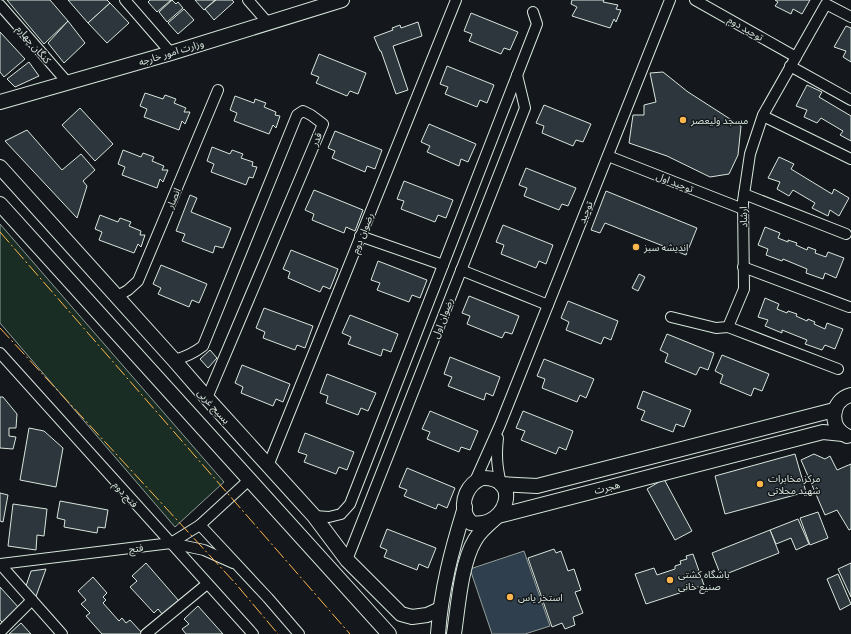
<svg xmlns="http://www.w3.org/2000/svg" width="851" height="634" font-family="Overpass,'Noto Sans Arabic',sans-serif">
<rect width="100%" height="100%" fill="#14181c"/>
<polygon fill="#1a2d24" stroke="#939e99" points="0,224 224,482 175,527 0,323"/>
<polygon fill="#2f3f4d" stroke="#939e99" points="524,551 550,626 525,634 492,634 470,569"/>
<g fill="#2c363c" stroke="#d8e6dc">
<polygon points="7,0 50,0 68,21 44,44"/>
<polygon points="68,0 107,0 110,3 88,23"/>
<polygon points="150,0 171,0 157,12 148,2"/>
<polygon points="172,0 176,4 178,2 183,8 167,22 159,12"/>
<polygon points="195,0 215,0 204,10"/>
<polygon points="216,0 232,0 234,2 214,20 205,9"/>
<polygon points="572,0 604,0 603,2 618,5 616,9 621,10 616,22 614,19 610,28 572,16 577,7 571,4"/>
<polygon points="775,0 810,0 802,14 793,9 791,14 775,6 778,2"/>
<polygon points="110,3 129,23 107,43 88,23"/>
<polygon points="184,9 194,20 178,34 168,23"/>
<polygon points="471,13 518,32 510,50 504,48 501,54 469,41 472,34 464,31"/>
<polygon points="68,21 85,43 64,63 48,43"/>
<polygon points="418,22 422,36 393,46 408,90 396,94 381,51 380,51 374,37 393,30 392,28 400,25 401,28"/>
<polygon points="846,26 851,28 851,62 843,57 846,51 834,47"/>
<polygon points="0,32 25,59 4,77 0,72"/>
<polygon points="319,54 366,73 358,94 350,91 347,96 316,83 319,77 311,74"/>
<polygon points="29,62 39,76 15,87 7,79"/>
<polygon points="447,66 494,85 487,103 480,100 477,107 445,94 448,87 440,84"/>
<polygon points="663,72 688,92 741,126 738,155 729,174 710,177 667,156 629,143 633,115 644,115 644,105 656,102 650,73"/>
<polygon points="807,85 822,92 819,97 851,116 851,141 840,135 843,131 821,118 817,123 804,117 807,110 796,106"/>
<polygon points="145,93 163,99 165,95 176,99 174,103 186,108 184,112 190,112 185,124 182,121 179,130 144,117 147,109 140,106"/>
<polygon points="235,96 254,103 255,99 266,103 264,107 276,112 275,115 280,116 276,128 273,125 269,134 234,121 237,113 230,110"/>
<polygon points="544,105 591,124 583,142 576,140 573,146 542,133 544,126 536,123"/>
<polygon points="80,108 113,144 95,161 62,125"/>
<polygon points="429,124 476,144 468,162 461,159 459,166 427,152 430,146 421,142"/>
<polygon points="27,130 62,170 81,154 95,170 83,181 87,186 77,218 5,141"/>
<polygon points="335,131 382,150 375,169 367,166 365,172 332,158 335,151 328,148"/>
<polygon points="212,147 230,154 232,150 243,154 241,158 253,162 252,166 257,167 253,178 249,177 246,185 211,172 214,164 207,161"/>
<polygon points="123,150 141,157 143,153 154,157 152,161 164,166 162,170 168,170 163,182 160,179 157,188 122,175 125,167 118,164"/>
<polygon points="779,157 794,164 791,169 832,194 834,189 849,198 839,216 830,210 828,216 812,208 815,203 793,190 789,196 777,189 780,182 768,178"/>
<polygon points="526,168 576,188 568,206 562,204 559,210 524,196 527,188 519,185"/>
<polygon points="404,181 453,200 446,218 438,215 435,222 401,209 404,201 397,199"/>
<polygon points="314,190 363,210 355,231 346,227 344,233 312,220 314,214 305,210"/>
<polygon points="606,191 697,228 686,255 605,223 600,233 591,230"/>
<polygon points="190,195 197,198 191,212 231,228 223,248 215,246 213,253 182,241 185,234 176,231"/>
<polygon points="100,215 118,222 120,218 131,222 129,226 141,231 140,235 145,235 141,247 138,244 134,253 99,240 102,232 95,229"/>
<polygon points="503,225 553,245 546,264 539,261 536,268 501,254 504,245 496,242"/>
<polygon points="765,227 780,233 778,238 788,242 788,240 797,243 796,245 807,250 808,247 816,250 815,253 826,257 828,252 844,258 836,278 825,273 823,279 806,273 807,269 783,259 782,261 766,255 768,249 758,245"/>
<polygon points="291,250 338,269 330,289 323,286 320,292 288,278 290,272 283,269"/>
<polygon points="378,261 427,280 420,298 412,295 409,302 377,290 380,283 371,280"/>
<polygon points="161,265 207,284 199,303 192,300 189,307 158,294 161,288 153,284"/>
<polygon points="639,274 645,277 638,291 632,288"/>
<polygon points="469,296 519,316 512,334 505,332 502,338 467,324 470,316 462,313"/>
<polygon points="765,298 779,304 777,309 787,313 788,311 797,314 796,316 807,321 808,319 815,322 814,324 825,329 827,323 843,329 835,349 825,345 822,350 805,344 807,340 782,330 782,333 765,326 768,320 758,317"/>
<polygon points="568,301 618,321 611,340 604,337 601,344 566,330 569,322 561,318"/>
<polygon points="264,308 313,326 305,348 297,345 295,350 263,338 265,332 256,328"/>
<polygon points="350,315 398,334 391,352 383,349 381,356 348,344 351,337 342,333"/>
<polygon points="667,334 714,353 708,370 700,367 696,375 665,362 668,354 660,350"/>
<polygon points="210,350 217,358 208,368 200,359"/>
<polygon points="722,355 769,374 762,391 754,388 751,396 720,383 723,375 715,371"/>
<polygon points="450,357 500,377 493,396 486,393 484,400 448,386 452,377 444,374"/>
<polygon points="544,359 594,379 586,398 580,395 577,402 542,388 545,379 537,376"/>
<polygon points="242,365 290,384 283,402 276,399 273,406 241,393 243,387 235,383"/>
<polygon points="327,374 376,393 368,411 361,408 358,415 326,403 328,396 320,393"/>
<polygon points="643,391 691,410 684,427 676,424 673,432 641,420 645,411 637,408"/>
<polygon points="0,397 3,397 17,414 16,428 9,428 9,436 16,437 13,449 0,448"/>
<polygon points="430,411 478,431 470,450 461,447 459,452 427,439 430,432 422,429"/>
<polygon points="523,411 573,431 566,450 559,447 556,454 521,440 525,431 516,428"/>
<polygon points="29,428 44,431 63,448 56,487 20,480"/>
<polygon points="305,433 354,452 347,470 339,467 336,474 304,462 307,455 298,452"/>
<polygon points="795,454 806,492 725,514 715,476"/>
<polygon points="814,454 825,459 830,456 837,470 851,464 851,529 849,530 837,510 825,515 801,460"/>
<polygon points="407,468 455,488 447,508 438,504 436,509 404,496 407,490 399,487"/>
<polygon points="664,479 692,531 675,540 647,489"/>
<polygon points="0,493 8,495 3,522 0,521"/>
<polygon points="60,501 108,510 105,528 98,527 97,533 64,527 65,520 57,518"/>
<polygon points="13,504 47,509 44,536 37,535 36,550 8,546"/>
<polygon points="818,512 828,538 810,545 800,518"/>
<polygon points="798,519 809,544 796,550 791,538 776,544 770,530"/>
<polygon points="387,529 436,548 428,568 419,564 417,570 384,557 387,550 380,547"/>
<polygon points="770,530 779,553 721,576 712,553"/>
<polygon points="554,549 556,553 561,551 568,571 574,569 581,590 575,592 583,613 573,617 575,625 565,629 562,623 552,627 528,558"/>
<polygon points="693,554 704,585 646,604 635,574 654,568 657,575 675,569 675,566 681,564 680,561 687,559 686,556"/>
<polygon points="146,563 179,601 163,615 158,609 154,613 130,587 137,581 132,576"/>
<polygon points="851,563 851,597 838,569"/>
<polygon points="46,569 35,599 25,589 31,571"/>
<polygon points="838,574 851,604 840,610 827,579"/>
<polygon points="93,577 107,593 103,597 106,600 103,603 119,621 122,618 126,623 130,620 143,634 102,634 86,616 90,613 81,604 86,600 78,591"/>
<polygon points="0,587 19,608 3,623 0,620"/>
<polygon points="198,606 223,634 186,634 182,629 189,624 184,619"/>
<polygon points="21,623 31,634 9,634"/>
</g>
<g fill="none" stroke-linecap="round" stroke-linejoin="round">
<defs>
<g id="street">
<polyline points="125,0 171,53"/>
<polyline points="248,0 268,23"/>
<polyline points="695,0 796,57"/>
<polyline points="0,5 68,83"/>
<polyline points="790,66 851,100"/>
<polyline points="763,116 851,159"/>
<polyline points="608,156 743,209"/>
<polyline points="744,194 846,234"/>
<polyline points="360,236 443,265"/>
<polyline points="743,267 849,307"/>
<polyline points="461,270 548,305"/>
<polyline points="116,297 128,290 138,281 218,90"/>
<polyline points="671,317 716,328 728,327 838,369"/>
<polyline points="728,327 744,289 743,201 750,154 763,115 826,4 851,17"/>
<polyline points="0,353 253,634"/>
<path d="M 174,360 C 186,357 194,353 203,346 L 297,115 L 303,111 L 311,115 L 323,124 L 207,398"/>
<path d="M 498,438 C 496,456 497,467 501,484"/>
<polyline points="268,466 456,0"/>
<polyline points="475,481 500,425 670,0"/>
<polyline points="314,516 329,517 341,514 350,504 537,24 533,12"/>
<polyline points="200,525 268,598 299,634"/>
<polyline points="171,543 204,550 233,563"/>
<polyline points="347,560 525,108 517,75"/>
<polyline points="0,564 171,543 200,525 249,480"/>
<polyline points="0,564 62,634"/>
<polyline points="0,632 32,600"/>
<polyline points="146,634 207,584"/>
</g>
<g id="secondary">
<polyline points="0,102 171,53 342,0"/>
<polyline points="0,167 174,360 207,398 314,516 347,560 401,614 412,617 427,615 440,609"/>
<polyline points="0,204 389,634"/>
<path d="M 847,436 C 828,427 831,400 851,395"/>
<path d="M 482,478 C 522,476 508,529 471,523 C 470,521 467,518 466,515 C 460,500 468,484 482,478 Z"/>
<polyline points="501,484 537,486 834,410"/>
<path d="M 438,634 C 441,590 452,549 465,507"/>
<path d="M 454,634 C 458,607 461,563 475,540 C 480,531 490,523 498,516 L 823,432 L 843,434"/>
</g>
</defs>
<use href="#street" stroke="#d8e6dc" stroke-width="12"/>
<use href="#secondary" stroke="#d8e6dc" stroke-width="16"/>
<use href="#street" stroke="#14181c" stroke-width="10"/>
<use href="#secondary" stroke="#14181c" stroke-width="14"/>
<g stroke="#ffb74d" stroke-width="1" stroke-dasharray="14 3 2 3" stroke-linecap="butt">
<polyline points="0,232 350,634"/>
<polyline points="0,328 236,584 278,634"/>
</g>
</g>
<g fill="#ffb74d" stroke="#14181c" stroke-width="1.5">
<circle cx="683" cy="120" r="4"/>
<circle cx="636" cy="247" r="4"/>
<circle cx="760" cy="484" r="4"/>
<circle cx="670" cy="580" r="4"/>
<circle cx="510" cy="597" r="4"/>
</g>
<g text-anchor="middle" stroke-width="3" stroke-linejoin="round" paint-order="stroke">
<g font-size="10" fill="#d8e6dc" stroke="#14181c">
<text transform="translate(746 28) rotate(30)" y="4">توحید دوم</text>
<text transform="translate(34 44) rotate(49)" y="4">کنگان چهارم</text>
<text transform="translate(171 52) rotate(-17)" y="4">وزارت امور خارجه</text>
<text transform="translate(316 139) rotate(-67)" y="4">قدر</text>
<text transform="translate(675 182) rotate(21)" y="4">توحید اول</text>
<text transform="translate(173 198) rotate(-67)" y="4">انصار</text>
<text transform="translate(585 212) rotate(-68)" y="4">توحید</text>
<text transform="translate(743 217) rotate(-91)" y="4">ارشاد</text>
<text transform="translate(362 233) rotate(-68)" y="4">رضوان دوم</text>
<text transform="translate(442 318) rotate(-69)" y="4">رضوان اول</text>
<text transform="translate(214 406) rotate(48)" y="4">بسیج غربی</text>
<text transform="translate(607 487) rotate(-14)" y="4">هجرت</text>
<text transform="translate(126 494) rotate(48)" y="4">فتح دوم</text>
<text transform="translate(136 548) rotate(-7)" y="4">فتح</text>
</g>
<g font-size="10" fill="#d8e6dc" stroke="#14181c" text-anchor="start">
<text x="691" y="124">مسجد ولیعصر</text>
<text x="644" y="251">اندیشه سبز</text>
<text x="768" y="482">مرکز مخابرات<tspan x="768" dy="12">شهید محلاتی</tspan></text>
<text x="678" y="578">باشگاه کشتی<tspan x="678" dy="12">صنیع خانی</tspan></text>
<text x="518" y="601">استخر یاس</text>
</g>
</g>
</svg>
